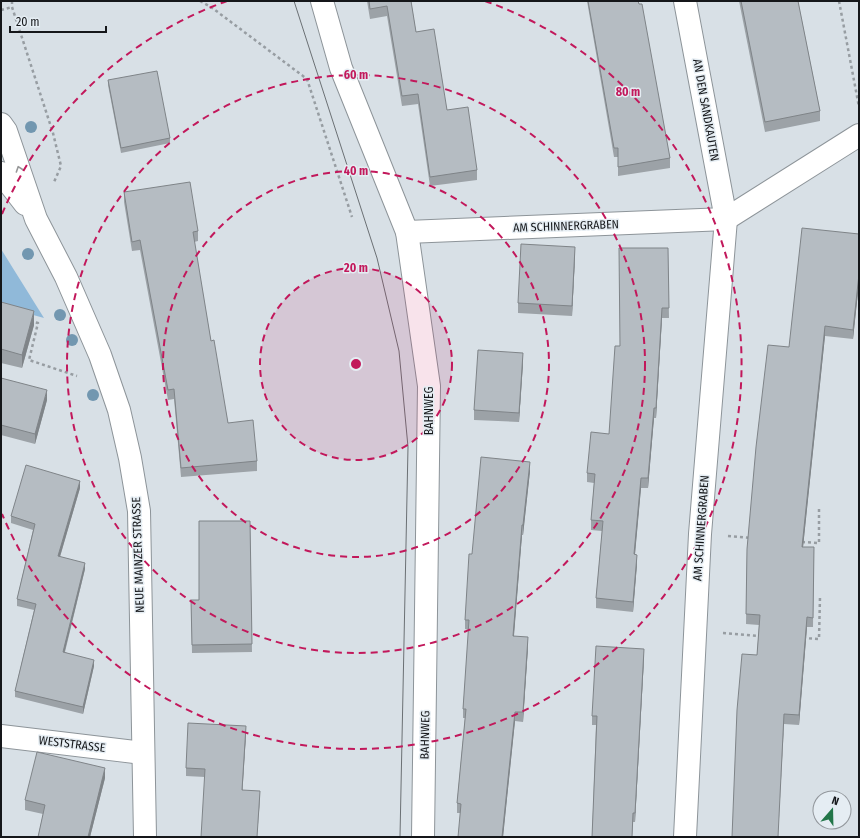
<svg xmlns="http://www.w3.org/2000/svg" width="860" height="838" font-family="'Fira Sans Condensed',sans-serif">
<rect width="100%" height="100%" fill="#d8e0e6"/>
<polygon fill="#90b9d9" points="1,249 44,318 1,306"/>
<g fill="none" stroke-linecap="round" stroke-linejoin="round">
<defs>
<g id="minor">
<polyline points="322,1 341,68 407,232 429,386 423,837"/>
<polyline points="1,124 6,131 36,219 66,277 100,355 119,410 130,458 139,511 145,837"/>
<polyline points="1,173 25,204"/>
<polyline points="407,232 726,219 859,135"/>
<polyline points="1,736 143,753"/>
<polyline points="685,837 700,534 726,219 685,1"/>
</g>
</defs>
<use href="#minor" stroke="#8d9499" stroke-width="24"/>
<g stroke="#979da2" stroke-width="2.5" stroke-dasharray="3 3" stroke-linecap="butt">
<polyline points="12,1 12,7 53,133 61,166 54,182"/>
<polyline points="200,1 211,7 307,79 352,217"/>
<polyline points="839,1 859,107"/>
<polyline points="1,10 12,7"/>
<polyline points="30,321 38,323 29,360 77,376"/>
<polyline points="728,536 751,538"/>
<polyline points="802,542 819,543 819,508"/>
<polyline points="723,633 760,636"/>
<polyline points="803,638 819,639 820,597"/>
</g>
<use href="#minor" stroke="#fff" stroke-width="22"/>
<polyline stroke="#6b7074" stroke-width="1" points="294,1 377,258 399,351 408,447 400,837"/>
</g>
<g fill="#7297b0">
<circle cx="31" cy="127" r="6"/>
<circle cx="28" cy="254" r="6"/>
<circle cx="60" cy="315" r="6"/>
<circle cx="72" cy="340" r="6"/>
<circle cx="93" cy="395" r="6"/>
</g>
<g fill="#9ca2a7">
<polygon points="367,1 411,1 416,32 447,110 477,170 477,180 430,186 418,104 402,106 387,16 370,19"/>
<polygon points="587,1 638,1 670,158 670,168 618,176 618,157 614,157"/>
<polygon points="739,1 798,1 820,111 820,121 765,132"/>
<polygon points="108,80 170,138 170,143 121,153 108,85"/>
<polygon points="124,192 198,231 198,241 194,242 211,341 228,423 257,461 257,471 181,477 174,399 168,400 140,250 132,251 124,202"/>
<polygon points="859,234 859,283 853,339 825,336 803,547 814,547 813,627 807,627 799,725 784,724 757,655 759,625 746,624 747,549 789,347"/>
<polygon points="668,248 669,318 662,318 656,418 654,418 648,488 641,488 635,555 637,564 633,612 596,608 596,598 602,531 591,530 591,520 594,483 587,482 587,473 609,434 620,346"/>
<polygon points="575,257 572,316 518,313 518,303"/>
<polygon points="1,302 34,325 22,368 1,363"/>
<polygon points="523,363 519,422 474,420 474,410"/>
<polygon points="1,378 47,400 35,444 1,435"/>
<polygon points="530,471 523,535 522,535 514,636 528,647 523,722 515,721 503,837 460,813 457,813 457,803 465,718 463,718 463,709 469,630 465,629 465,620 472,554"/>
<polygon points="80,488 60,557 85,569 65,652 94,666 83,714 15,697 15,691 34,610 17,606 17,599 33,530 11,523 11,516"/>
<polygon points="250,521 252,652 192,653 191,600 199,600"/>
<polygon points="644,658 635,822 633,822 632,837 592,837 596,725 592,725 592,716"/>
<polygon points="246,734 242,790 260,799 205,777 186,776 186,768"/>
<polygon points="105,778 90,837 38,837 43,814 25,810 25,800"/>
</g>
<g fill="#7f8488">
<polygon points="575,247 575,257 572,316 572,306"/>
<polygon points="859,274 859,283 853,339 853,330"/>
<polygon points="662,308 662,318 656,418 656,408"/>
<polygon points="34,311 34,325 22,368 22,355"/>
<polygon points="825,326 825,336 802,557 802,547"/>
<polygon points="523,353 523,363 519,422 519,413"/>
<polygon points="47,390 47,400 35,444 35,434"/>
<polygon points="654,408 654,418 648,488 648,478"/>
<polygon points="530,462 530,471 523,535 523,525"/>
<polygon points="641,478 641,488 634,564 634,554"/>
<polygon points="80,481 80,488 58,563 58,556"/>
<polygon points="522,525 522,535 513,646 513,636"/>
<polygon points="637,555 637,564 633,612 633,602"/>
<polygon points="85,563 85,569 63,658 63,652"/>
<polygon points="807,617 807,627 799,725 799,715"/>
<polygon points="528,637 528,647 523,722 523,712"/>
<polygon points="644,649 644,658 635,822 635,813"/>
<polygon points="94,660 94,666 83,714 83,707"/>
<polygon points="515,712 515,721 503,837 502,837"/>
<polygon points="784,714 784,724 778,837"/>
<polygon points="246,726 246,734 242,798 242,790"/>
<polygon points="105,768 105,778 90,837 88,837"/>
<polygon points="260,791 260,799 257,837"/>
</g>
<g fill="#b5bcc2" stroke="#7f8488">
<polygon points="369,1 411,1 416,32 434,29 447,110 468,107 477,170 430,177 418,94 402,96 387,6 370,9"/>
<polygon points="588,1 638,1 639,4 642,4 670,158 618,167 618,148 614,148"/>
<polygon points="741,1 798,1 820,111 765,122"/>
<polygon points="157,71 170,138 121,148 108,80"/>
<polygon points="190,182 198,231 193,232 211,341 214,340 228,423 253,420 257,461 181,468 174,389 168,390 140,240 132,242 124,192"/>
<polygon points="802,228 859,234 859,274 853,330 825,326 802,547 814,547 813,618 807,617 799,715 784,714 778,837 732,837 737,710 742,654 757,655 760,615 746,614 747,549 756,447 768,345 789,347"/>
<polygon points="521,244 575,247 572,306 518,303"/>
<polygon points="619,248 668,248 669,308 662,308 656,408 654,408 648,478 641,478 634,554 637,555 633,602 596,598 603,521 591,520 595,474 587,473 591,432 609,434 615,346 620,346"/>
<polygon points="1,302 34,311 22,355 1,349"/>
<polygon points="478,350 523,353 519,413 474,410"/>
<polygon points="1,378 47,390 35,434 1,425"/>
<polygon points="481,457 530,462 523,525 522,525 513,636 528,637 523,712 515,712 502,837 504,837 458,837 461,804 457,803 466,709 463,709 469,620 465,620 469,554 472,554"/>
<polygon points="26,465 80,481 58,556 85,563 63,652 94,660 83,707 15,691 36,604 17,599 35,524 11,516"/>
<polygon points="199,521 250,521 252,644 192,645 191,600 199,600"/>
<polygon points="596,646 644,649 635,813 633,813 632,837 592,837 597,716 592,716"/>
<polygon points="188,723 246,726 242,790 260,791 257,837 201,837 205,769 186,768"/>
<polygon points="37,752 105,768 88,837 38,837 45,805 25,800"/>
</g>
<defs><path id="oneway-chevron" d="M-2-3.5L2.5 0L-2 3.5" fill="none" stroke-width="1.6" stroke-linecap="round" stroke-linejoin="round"/></defs>
<use stroke="#969798" href="#oneway-chevron" transform="translate(19 169) rotate(-109)"/>
<circle cx="356" cy="364" r="96" fill="#c2185b" fill-opacity=".12"/>
<g fill="none" stroke="#c2185b" stroke-width="2" stroke-dasharray="7 5">
<circle cx="356" cy="364" r="96"/>
<circle cx="356" cy="364" r="193"/>
<circle cx="356" cy="364" r="289"/>
<path d="M2 214A385 385 0 0 1 227 1M485 1A385 385 0 1 1 2 514"/>
</g>
<g text-anchor="middle" stroke-width="3" stroke-linejoin="round" paint-order="stroke">
<g font-size="12" fill="#15171a" stroke="#e5edf3">
<text transform="translate(706 110) rotate(80)" y="4">AN DEN SANDKAUTEN</text>
<text transform="translate(566 226) rotate(-2)" y="4">AM SCHINNERGRABEN</text>
<text transform="translate(429 411) rotate(-90)" y="4">BAHNWEG</text>
<text transform="translate(701 528) rotate(-86)" y="4">AM SCHINNERGRABEN</text>
<text transform="translate(138 555) rotate(-92)" y="4">NEUE MAINZER STRASSE</text>
<text transform="translate(425 735) rotate(-89)" y="4">BAHNWEG</text>
<text transform="translate(72 744) rotate(7)" y="4">WESTSTRASSE</text>
</g>
</g>
<circle cx="356" cy="364" r="6" fill="#c2185b" stroke="#e5edf3" stroke-width="2"/>
<g font-size="12" text-anchor="middle" font-weight="bold" fill="#c2185b" stroke="#e5edf3" stroke-width="3" stroke-linejoin="round" paint-order="stroke">
<text x="356" y="79">60 m</text>
<text x="628" y="96">80 m</text>
<text x="356" y="175">40 m</text>
<text x="356" y="272">20 m</text>
</g>
<rect width="860" height="838" fill="none" stroke="#15171a" stroke-width="4"/>
<g transform="translate(832 810) rotate(20)"><circle r="19" fill="#e5edf3" stroke="#92979c"/>
<path d="M0-3L7 15L0 10L-7 15Z" fill="#227649"/>
<text y="-6" font-size="11" font-weight="bold" text-anchor="middle" fill="#15171a">N</text>
</g>
<path d="M10 26v6h96v-6" fill="none" stroke="#15171a" stroke-width="2"/>
<text x="16" y="26" font-size="12" fill="#15171a" stroke="#e5edf3" stroke-width="3" paint-order="stroke">20 m</text>
</svg>
